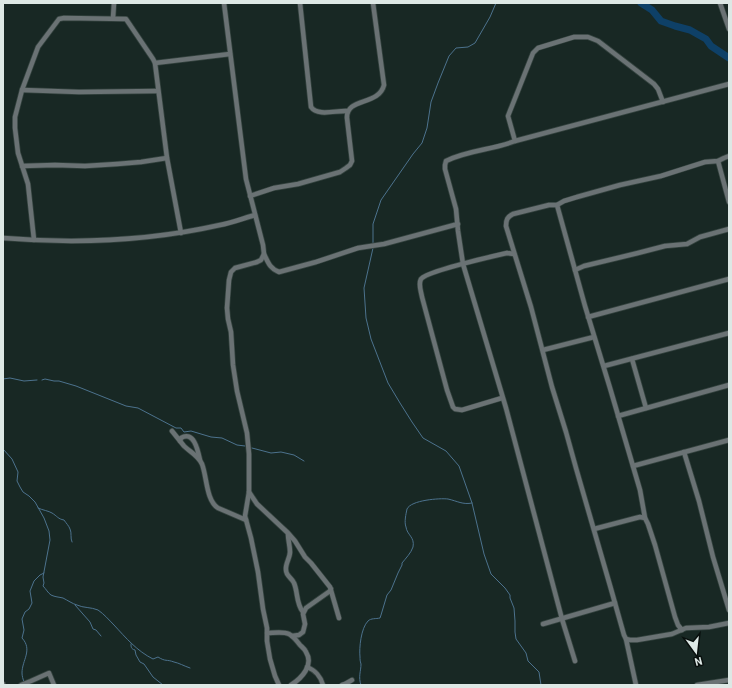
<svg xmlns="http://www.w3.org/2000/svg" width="732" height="688" font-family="Barlow,sans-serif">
<rect width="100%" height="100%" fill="#182824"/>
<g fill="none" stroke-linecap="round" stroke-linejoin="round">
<g stroke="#4c728d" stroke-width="1">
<polyline points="373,243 373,224 381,200 413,154 422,143 427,128 431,102 438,83 449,56 456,48 468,47 475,43 490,17 496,3"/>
<polyline points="373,248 364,288 366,318 371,339 388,383 400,403 412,422 423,438 446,451 459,466 472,503 484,554 491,574 505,588 510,595 510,598 514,608 515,621 515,632 516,639 526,653 528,661 539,672 541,685"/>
<polyline points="3,379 10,378 24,381 37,380"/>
<polyline points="42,380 45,379 54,381 59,381 76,386 126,406 138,408 176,428 181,428 184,432 191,431 211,437 222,438 237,445 245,446"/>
<polyline points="252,448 271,453 281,452 294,455 304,461"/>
<path d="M 3,449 L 12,459 L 18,472 L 17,481 L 20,487 L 23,492 L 29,496 L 35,502 L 44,518 L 49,531 L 50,540 L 43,577 L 44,583 L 43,586 C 46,589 48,593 51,595 C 55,597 59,597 63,598 C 67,600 73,604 77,605 C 83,608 91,607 98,610 C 104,614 109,620 114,625 C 126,638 137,651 153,659 L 158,657 C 166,662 166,659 174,662 C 179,663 184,666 190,668"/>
<path d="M 38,508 C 42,510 49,511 52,513 C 57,516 58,519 64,520 C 66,523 69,526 70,529 C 72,533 70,538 72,542"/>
<polyline points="75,605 90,622 93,629 96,630 101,636"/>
<path d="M 131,644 C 131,647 131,649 135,650 L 136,655 L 140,662 L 144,664 L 153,677 L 163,685"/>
<path d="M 24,682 C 23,679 22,676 22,673 C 22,660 33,650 22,638 L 24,630 L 22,619 L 25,612 L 29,609 L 32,603 L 30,591 L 34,581 L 40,575 L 44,573"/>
<path d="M 361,685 C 358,677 361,671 361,664 C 360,661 360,659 360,657 C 359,648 361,628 368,621 C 371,618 376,619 380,618 L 381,615 L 387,595 L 391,590 L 398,573 L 402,565 L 402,563 C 406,558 411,553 413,547 C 415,537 407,535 406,527 C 404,522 406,514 407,509 C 411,500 440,498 448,499 C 457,501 463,505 472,503"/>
</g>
<polyline stroke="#0e4067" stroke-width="7" points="641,3 652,10 661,21 675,26 690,30 697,34 706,39 711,46 729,58"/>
<defs>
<g id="minor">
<polyline points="224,3 246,179 263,245 264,254 261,260 257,262 235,268 231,272 229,280 227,308 228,319 231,332 233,365 237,391 247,433 249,454 249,492 245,516 251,538 258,572 263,609 267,628 267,641 270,659 275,676 279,685"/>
<path d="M 300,3 L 311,107 C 318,117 337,110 347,111"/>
<polyline points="720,3 729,29"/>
<polyline points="113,18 114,3"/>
<polyline points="155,63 230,54"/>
<polyline points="22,90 79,92 158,91"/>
<polyline points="515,141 508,116 533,53 538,48 574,37 588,37 598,41 654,84 658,89 663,102"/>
<path d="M 729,156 L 724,158 L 718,161 L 705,162 L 661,176 L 620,185 L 577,197 L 564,201 L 557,205 L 549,205 L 513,214 C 507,217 506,220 506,226 L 531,307 L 552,387 L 566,432 L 576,468 L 611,589 L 624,635 L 626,639 L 630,640 L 637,640 L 672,634 L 686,628 L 709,627 L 729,623"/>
<polyline points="718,161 729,202"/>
<polyline points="22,166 55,165 85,166 117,164 141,162 167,158"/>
<path d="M 250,196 L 274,188 L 298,184 L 340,172 L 346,168 L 350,165 L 352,161 L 347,118 C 346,97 379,106 384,85 L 373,3"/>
<polyline points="557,205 585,306 610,388 640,490 645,518"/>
<path d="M 3,238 C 75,244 149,241 220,225 C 232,223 244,218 255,215"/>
<polyline points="34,240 28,184 18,153 15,128 15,117 22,90 38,47 59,19 64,18 126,19 153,59 155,63 167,158 181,233"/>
<path d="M 264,254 C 268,262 270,269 279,272 L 316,262 L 358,248 L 384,244 L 458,224"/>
<polyline points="575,270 584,266 638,253 665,246 687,244 700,237 729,229"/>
<polyline points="588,317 729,279"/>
<polyline points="543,350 594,337"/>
<polyline points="632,359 646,408"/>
<polyline points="604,366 729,333"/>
<path d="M 502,398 L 462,410 L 455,409 L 453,407 L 447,390 L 422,297 C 421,291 418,284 421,279 C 427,271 494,256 507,253 L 514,254"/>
<polyline points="618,416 729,385"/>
<path d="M 172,431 C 176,436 180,441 184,446 C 190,452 198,455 202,464 C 207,477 206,500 218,508 L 246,520"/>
<path d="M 180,441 L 181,438 C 194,430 198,451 200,460"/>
<polyline points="684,452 699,501 713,557 729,610"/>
<polyline points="633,466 729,440"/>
<polyline points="249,492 257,504 288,533 295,541 305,557 311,563 330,587 339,618"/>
<polyline points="594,529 636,518 640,517 645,518 648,524 655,545 675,617 678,625 682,630"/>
<path d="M 288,534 C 288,540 290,546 290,552 C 290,558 285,564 286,570 C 286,576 292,578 294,583 C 298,592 296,604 303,612"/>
<polyline points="543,624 615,603"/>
<path d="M 267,633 C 273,633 283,631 289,634 C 293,636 297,641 300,645 C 302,647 305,649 306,652 C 314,665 302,678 291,685"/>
<polyline points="292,636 299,635 303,632 305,624 303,614 306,608 330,591 331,589"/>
<polyline points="626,639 636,685"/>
<path d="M 575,661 L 562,619 L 506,408 L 463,264 L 458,231 L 456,209 L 445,169 L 445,165 L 446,161 C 468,150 493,150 515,141 L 729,84"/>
<path d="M 307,667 C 315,670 321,677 323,685"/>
<polyline points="3,684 3,685"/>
<polyline points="21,685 31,681 49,673 54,685"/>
<polyline points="342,685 345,684 352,680"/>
<polyline points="697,685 729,680"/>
</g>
</defs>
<use href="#minor" stroke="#34433f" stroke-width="6"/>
<use href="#minor" stroke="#6a7274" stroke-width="4.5"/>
</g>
<rect width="732" height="688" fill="none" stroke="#dde8e5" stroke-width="8"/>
<g transform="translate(696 652) rotate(165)" stroke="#080f0d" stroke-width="3" paint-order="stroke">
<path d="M0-3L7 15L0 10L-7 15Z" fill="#dde8e5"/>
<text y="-6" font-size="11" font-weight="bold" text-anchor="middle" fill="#dde8e5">N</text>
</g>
</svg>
